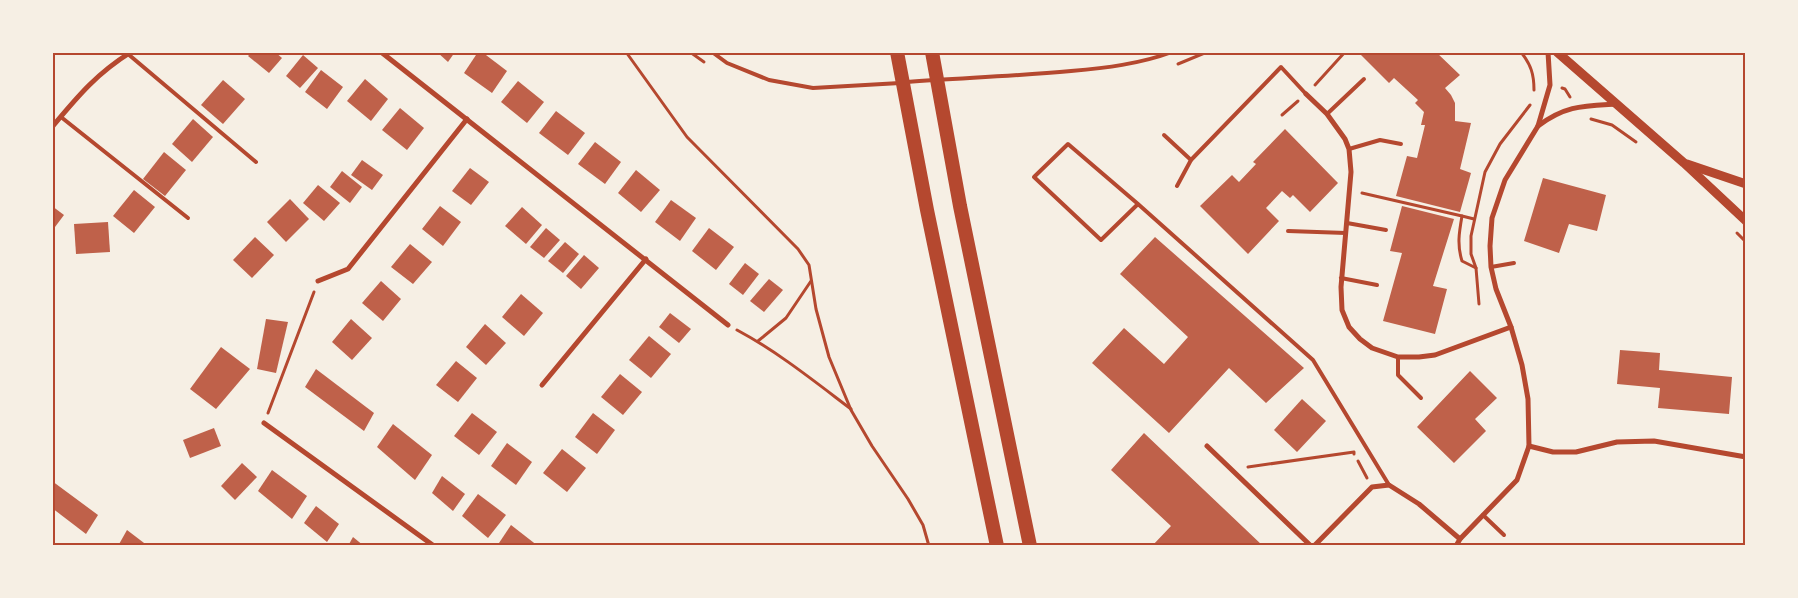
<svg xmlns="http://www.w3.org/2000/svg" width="1798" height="598" font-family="'Roboto Condensed',sans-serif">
<rect width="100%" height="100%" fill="#f6efe4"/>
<g fill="#bf614a">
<polygon points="252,52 275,52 282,58 269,73 248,56"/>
<polygon points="437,52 455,52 448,62"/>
<polygon points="478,52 482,52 507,71 492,93 464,73"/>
<polygon points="1358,52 1436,52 1460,75 1445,88 1451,95 1455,103 1455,121 1471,123 1460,169 1471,173 1460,212 1396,196 1407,156 1417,158 1425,125 1421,125 1424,112 1415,103 1418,100 1394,78 1389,83"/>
<polygon points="303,55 318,68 300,88 286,76"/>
<polygon points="321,70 343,87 327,109 305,92"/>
<polygon points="365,79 388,99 371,121 347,101"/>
<polygon points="223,80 245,99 223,124 201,105"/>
<polygon points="518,81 544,102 527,123 501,102"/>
<polygon points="400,108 424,128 407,150 382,130"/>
<polygon points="556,111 585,133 568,155 539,133"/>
<polygon points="193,119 213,137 192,162 172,144"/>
<polygon points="1285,129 1338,183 1310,212 1293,195 1290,198 1282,191 1266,208 1279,221 1248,254 1200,206 1232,175 1239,182 1256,164 1253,162"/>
<polygon points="595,142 621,162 605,184 578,164"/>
<polygon points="164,152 186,170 165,196 143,179"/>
<polygon points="362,160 383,175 372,190 351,175"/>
<polygon points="470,168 489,182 471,205 452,191"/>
<polygon points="636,170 660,190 641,212 618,193"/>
<polygon points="342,171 362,187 350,203 330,187"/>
<polygon points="1543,178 1606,195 1597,231 1569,224 1559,253 1524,241"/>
<polygon points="318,185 340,203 324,221 303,203"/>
<polygon points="134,190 155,207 134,233 113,216"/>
<polygon points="290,199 309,219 286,242 267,222"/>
<polygon points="671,200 696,218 680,241 655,222"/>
<polygon points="52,206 64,215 52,231"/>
<polygon points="440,206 461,222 443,246 422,229"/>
<polygon points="1402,206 1454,219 1433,286 1447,289 1435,334 1383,321 1402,253 1390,251"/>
<polygon points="522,207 542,225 526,244 505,226"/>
<polygon points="108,222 110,252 76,254 74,224"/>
<polygon points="546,228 560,240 544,258 530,247"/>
<polygon points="709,228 734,247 716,270 692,251"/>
<polygon points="255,237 274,255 252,278 233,260"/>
<polygon points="1155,237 1304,368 1266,403 1229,368 1169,433 1092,363 1124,328 1164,364 1188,337 1120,274"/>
<polygon points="565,242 579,254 563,273 548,261"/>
<polygon points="410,244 432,262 413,284 391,267"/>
<polygon points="584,255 599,268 581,289 566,276"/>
<polygon points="745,263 759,274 743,295 729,284"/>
<polygon points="769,279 783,290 764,312 750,301"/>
<polygon points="381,281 401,299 383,321 362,303"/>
<polygon points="521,294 543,313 524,336 502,317"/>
<polygon points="670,313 691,329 679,343 659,327"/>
<polygon points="266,319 288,322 276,373 257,369"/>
<polygon points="351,319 372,338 352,360 332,342"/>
<polygon points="485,324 506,343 486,365 466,347"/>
<polygon points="649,336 671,354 651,378 629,360"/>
<polygon points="221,347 250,369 216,409 190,389"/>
<polygon points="1620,350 1660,353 1659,370 1732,377 1729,414 1658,408 1660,388 1617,384"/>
<polygon points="456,361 477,378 458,402 436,385"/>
<polygon points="316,369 374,413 364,431 305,387"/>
<polygon points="1470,371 1497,398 1475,419 1486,431 1454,463 1417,427"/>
<polygon points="620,374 642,392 623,415 601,397"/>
<polygon points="1302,399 1326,421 1297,452 1274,430"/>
<polygon points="472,413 497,432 479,455 454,436"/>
<polygon points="593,413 615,430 597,454 575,437"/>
<polygon points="393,424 432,455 415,480 377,447"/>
<polygon points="214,428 221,446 190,458 183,440"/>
<polygon points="1144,433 1263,546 1152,546 1171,526 1111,470"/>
<polygon points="507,443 532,462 516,485 491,466"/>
<polygon points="562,449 586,468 567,492 543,473"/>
<polygon points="242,463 257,477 235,500 221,486"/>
<polygon points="272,470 307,496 292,519 258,491"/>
<polygon points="442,476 465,494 453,511 432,493"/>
<polygon points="52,481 98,515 86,534 52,508"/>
<polygon points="478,494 506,515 488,538 462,516"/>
<polygon points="316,506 339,524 327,542 304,523"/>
<polygon points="511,525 538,546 497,546"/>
<polygon points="127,530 148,546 118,546"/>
<polygon points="353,537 364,546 348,546"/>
</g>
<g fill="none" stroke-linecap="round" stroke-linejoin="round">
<g stroke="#b5482f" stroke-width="3">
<polyline points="626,52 687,137 798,249 809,265 816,309 829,357 851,410 872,446 908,499 923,525 929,546"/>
<polyline points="690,52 704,62"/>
<path d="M 1521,52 C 1531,65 1534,74 1534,90"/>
<polyline points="1178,64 1207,52"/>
<polyline points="1315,85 1345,52"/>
<polyline points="1562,88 1565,89 1570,97"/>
<polyline points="1282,115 1298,101"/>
<polyline points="1591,119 1612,125 1636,142"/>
<path d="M 1362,193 L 1462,216 C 1459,233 1457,245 1462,261 L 1476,268"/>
<polyline points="1462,216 1474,219"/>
<polyline points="1737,233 1746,242"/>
<polyline points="1479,304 1476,268 1471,254 1471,236 1485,172 1500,144 1530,105"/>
<path d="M 737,330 C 778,352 814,381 851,409"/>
<polyline points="758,341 786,318 811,281"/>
<polyline points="268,413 314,292"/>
<polyline points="1358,461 1367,478"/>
<polyline points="1248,467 1354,452 1354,454"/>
</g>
<g stroke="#b5482f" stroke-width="4">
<polyline points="712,52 727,63 769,80 813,88 900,83"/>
<polyline points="128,54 256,162"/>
<path d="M 907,82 C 961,78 1016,76 1071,71 C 1105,68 1140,64 1172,52"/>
<polyline points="1327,114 1364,79"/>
<polyline points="61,117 188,218"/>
<polyline points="1164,135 1191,160"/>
<polyline points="1349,149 1380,140 1401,144"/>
<polyline points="1177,186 1191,160 1281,67 1306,94"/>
<polyline points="1138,204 1101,240 1034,177 1068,144 1138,204 1313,360 1389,485"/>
<polyline points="1347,223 1386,230"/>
<polyline points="1288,231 1346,233"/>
<polyline points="1491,267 1514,263"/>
<polyline points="1341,278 1377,285"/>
<polyline points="1398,357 1398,375 1421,398"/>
<polyline points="1483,515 1504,535"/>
</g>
<g stroke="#b5482f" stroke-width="5">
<polyline points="381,52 728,325"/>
<polyline points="1306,94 1327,114 1345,139 1349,149 1351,172 1341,287 1342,310 1349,327 1360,339 1372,348 1398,357 1419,357 1435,355 1511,327"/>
<path d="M 1538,126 C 1566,105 1584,106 1617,104"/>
<path d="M 52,127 C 78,96 96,74 131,52"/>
<polyline points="318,281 348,269 467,119"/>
<polyline points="542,385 646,259"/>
<polyline points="264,423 434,546"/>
<polyline points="1207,446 1311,546"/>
<polyline points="1529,446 1553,452 1576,452 1617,442 1654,441 1746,457"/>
<polyline points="1314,546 1372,487 1389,485 1419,504 1460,539"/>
<polyline points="1456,546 1460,539 1517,480 1529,446 1528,399 1522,365 1511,327 1496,289 1491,267 1490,246 1492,218 1505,180 1538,126 1550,85 1548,52"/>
</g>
<g stroke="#b5482f" stroke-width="9">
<polyline points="1557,52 1684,163 1746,221"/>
<polyline points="1687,164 1746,184"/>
</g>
<g stroke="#b5482f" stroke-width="14">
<polyline points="897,52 927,210 997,546"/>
<polyline points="932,52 960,206 1030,546"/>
</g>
</g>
<rect width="1798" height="598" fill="none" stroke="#f6efe4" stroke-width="108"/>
<rect x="54" y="54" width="1690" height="490" fill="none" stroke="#b5482f" stroke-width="2"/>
</svg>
